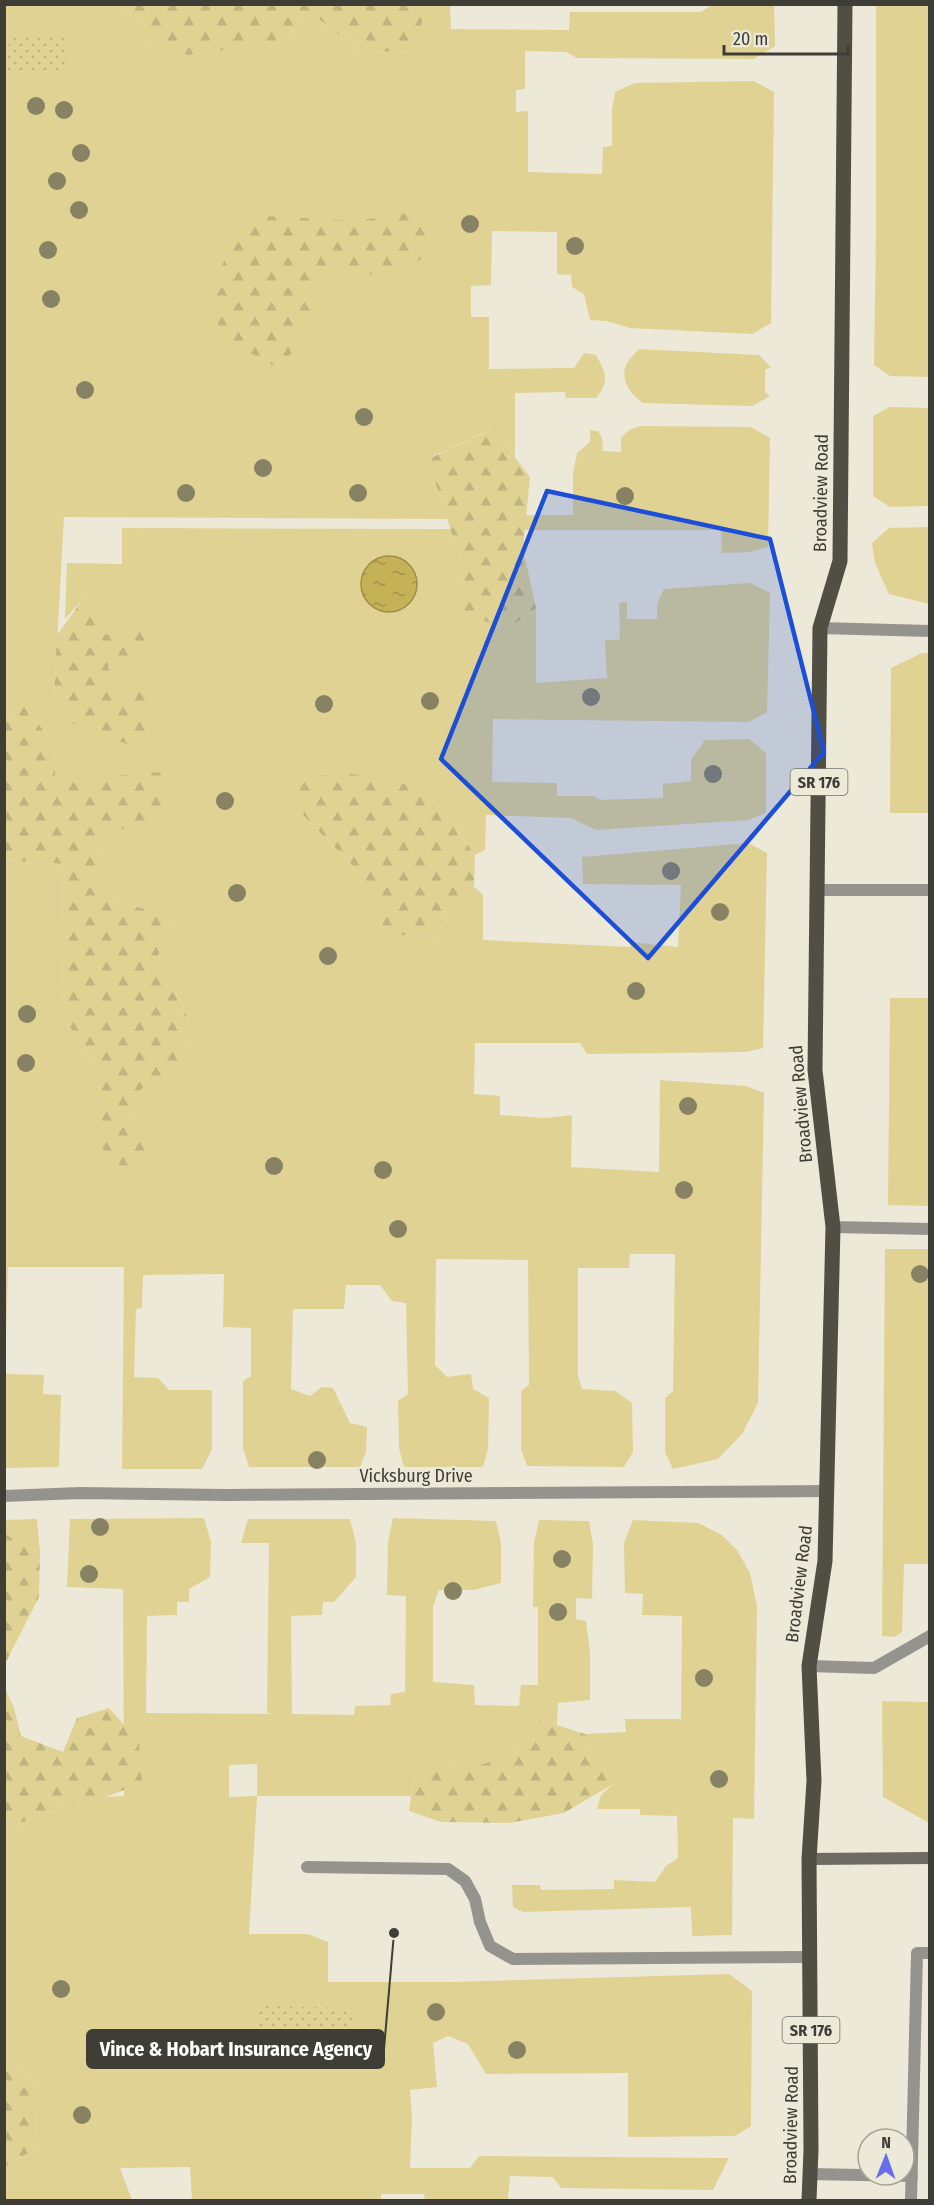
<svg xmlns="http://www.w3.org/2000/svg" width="934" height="2205" font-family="'Fira Sans Condensed',sans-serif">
<defs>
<pattern id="forest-firs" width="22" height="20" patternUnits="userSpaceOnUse" patternTransform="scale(1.5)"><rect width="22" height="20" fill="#e0d293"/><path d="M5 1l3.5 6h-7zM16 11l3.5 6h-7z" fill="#c1b57f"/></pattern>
<pattern id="garden-dots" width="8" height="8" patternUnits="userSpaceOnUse" patternTransform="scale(1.5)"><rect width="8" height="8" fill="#e0d293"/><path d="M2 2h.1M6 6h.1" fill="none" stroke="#c1b57f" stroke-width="1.8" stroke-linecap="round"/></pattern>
<pattern id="water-ripples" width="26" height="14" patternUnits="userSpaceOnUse" patternTransform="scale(1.5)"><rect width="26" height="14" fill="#c5b256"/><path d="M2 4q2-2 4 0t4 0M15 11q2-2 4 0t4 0" fill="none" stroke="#a19248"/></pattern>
</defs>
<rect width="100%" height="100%" fill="#ece9d9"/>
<g fill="#e0d293" fill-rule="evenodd">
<path d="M 5,5 L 125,5 L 148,42 L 275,42 L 315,16 L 359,51 L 412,52 L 427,5 L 450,5 L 451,29 L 569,30 L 570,12 L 701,12 L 712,5 L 774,5 L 775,46 L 754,59 L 577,58 L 566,52 L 525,51 L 525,89 L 516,90 L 516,112 L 528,111 L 528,172 L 602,174 L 603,147 L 612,146 L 612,110 L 615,92 L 635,83 L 754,81 L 774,92 L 771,323 L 752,334 L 630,328 L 607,321 L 590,320 L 584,294 L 572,287 L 571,275 L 557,274 L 557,232 L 492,231 L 491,285 L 471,286 L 471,317 L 489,317 L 489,369 L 574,368 L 584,353 L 596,355 C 606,373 610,381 596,398 L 566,398 L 565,392 L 515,393 L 515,457 L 492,429 L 429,458 L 447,519 L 64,517 L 54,699 L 112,684 C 105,653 102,626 83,599 L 65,619 L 67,563 L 122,564 L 122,528 L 451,529 L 459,556 L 465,610 L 505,631 L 536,608 L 536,683 L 607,678 L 605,640 L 620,640 L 619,603 L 627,602 L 627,619 L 657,619 L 657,604 L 664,589 L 750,583 L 770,593 L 767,712 L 749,722 L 493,719 L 492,782 L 557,783 L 557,796 L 594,796 L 600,800 L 663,798 L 663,784 L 691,781 L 691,760 L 705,740 L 749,739 L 766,753 L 766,813 L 748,820 L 596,830 L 571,818 L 486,815 L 485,850 L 475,855 L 425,788 L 304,816 L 353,866 L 387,934 L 432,937 L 474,887 L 483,895 L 483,940 L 630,947 L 630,942 L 678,947 L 681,885 L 583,884 L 582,857 L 748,843 L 767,853 L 763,1048 L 746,1052 L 587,1054 L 580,1043 L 475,1043 L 474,1094 L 500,1096 L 500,1115 L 546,1118 L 572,1115 L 571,1167 L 659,1172 L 660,1080 L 746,1086 L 764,1093 L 758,1403 L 742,1434 L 718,1459 L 673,1469 L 665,1452 L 665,1398 L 673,1391 L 675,1254 L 630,1254 L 629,1268 L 578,1268 L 578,1376 L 582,1389 L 615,1391 L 632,1403 L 633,1452 L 624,1467 L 527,1466 L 521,1449 L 521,1391 L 529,1385 L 528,1260 L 436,1259 L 435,1365 L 447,1377 L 471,1374 L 473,1389 L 489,1398 L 488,1449 L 483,1467 L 404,1467 L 399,1448 L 398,1401 L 408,1394 L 406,1303 L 392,1301 L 380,1285 L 346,1285 L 344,1309 L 293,1309 L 291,1389 L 310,1396 L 322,1387 L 333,1388 L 350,1423 L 367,1427 L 366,1452 L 360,1467 L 249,1467 L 243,1448 L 243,1381 L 251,1376 L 251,1328 L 223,1327 L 224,1274 L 143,1275 L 142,1308 L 136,1309 L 134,1377 L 158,1378 L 169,1390 L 212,1390 L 212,1449 L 202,1469 L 122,1469 L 124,1267 L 8,1267 L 5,1374 L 44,1375 L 43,1394 L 61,1395 L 59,1467 L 5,1468 L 4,860 L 63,864 L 61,1016 L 95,1059 L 95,1120 L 125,1126 L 140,1089 L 180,1068 L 188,1018 L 158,955 L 182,917 L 119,903 L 94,877 L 105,831 L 56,780 L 52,742 L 25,706 L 5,714 Z"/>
<polygon points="876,5 929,5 929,377 890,376 874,365 876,233"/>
<path d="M 639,349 L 759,355 L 771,367 L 765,370 L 765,392 L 770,396 L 752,406 L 643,403 C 631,395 620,381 626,365 C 628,360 635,354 639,349 Z"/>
<polygon points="890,407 929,408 929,506 890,507 873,496 873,416"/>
<polygon points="640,426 751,427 770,438 768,547 750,552 722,553 721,530 522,530 522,515 573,515 573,473 577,453 590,442 590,430 598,431 602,438 603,451 621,452 621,438 629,430"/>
<polygon points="929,527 929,604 889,594 875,563 872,543 889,528"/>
<polygon points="922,653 930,653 929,813 890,813 891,668"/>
<polygon points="890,998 929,998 929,1206 888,1205"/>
<polygon points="885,1249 930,1249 929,1564 904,1564 902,1632 894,1637 882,1636"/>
<path d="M 204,1518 L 211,1542 L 210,1577 L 189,1589 L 189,1602 L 177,1602 L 177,1615 L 147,1616 L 146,1713 L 279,1714 L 267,1713 L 269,1543 L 241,1543 L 248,1519 L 350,1519 L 356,1543 L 356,1577 L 334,1602 L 323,1602 L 322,1615 L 291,1616 L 292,1714 L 354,1715 L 355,1706 L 390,1705 L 391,1694 L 405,1692 L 406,1596 L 387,1595 L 388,1543 L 393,1518 L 496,1521 L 501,1543 L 501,1583 L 474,1590 L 439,1590 L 433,1606 L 433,1682 L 474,1685 L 475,1705 L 519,1706 L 521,1685 L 538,1685 L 538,1607 L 533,1607 L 534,1543 L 539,1520 L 589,1521 L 593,1544 L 592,1599 L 576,1598 L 576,1619 L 586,1621 L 590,1652 L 590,1700 L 558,1703 L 557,1725 L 538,1719 L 521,1751 L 483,1764 L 415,1768 L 411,1796 L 257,1796 L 249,1934 L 308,1934 L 328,1942 L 328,1982 L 451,1982 L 729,1974 L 752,1991 L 751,2126 L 735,2136 L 628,2137 L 628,2073 L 486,2074 L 468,2044 L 448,2036 L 433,2043 L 437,2087 L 410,2090 L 412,2116 L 410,2168 L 470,2168 L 479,2156 L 729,2158 L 713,2190 L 561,2188 L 553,2177 L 510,2176 L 508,2200 L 425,2200 L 424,2194 L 381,2194 L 381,2200 L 192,2200 L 190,2167 L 120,2168 L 132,2200 L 5,2200 L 5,2166 L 36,2149 L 37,2092 L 14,2068 L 5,2069 L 4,1819 L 12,1826 L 77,1802 L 106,1797 L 124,1796 L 123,1589 L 67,1587 L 70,1519 ZM 257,1764 L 257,1796 L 229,1797 L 229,1765 Z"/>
<polygon points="37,1519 40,1553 5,1534 4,1520"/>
<polygon points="633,1520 698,1523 722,1535 737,1550 750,1573 757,1606 754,1819 733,1818 732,1935 692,1936 691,1907 523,1912 513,1907 512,1885 540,1885 541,1890 614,1889 614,1880 655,1882 666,1866 678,1858 677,1816 640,1815 640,1809 597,1809 601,1795 613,1784 585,1734 626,1732 625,1719 681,1719 682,1616 642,1615 643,1594 625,1593 624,1543"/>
<polygon points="882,1701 929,1702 929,1823 883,1797"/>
</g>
<g fill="url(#forest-firs)">
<polygon points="125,5 427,5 413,52 359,51 315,16 275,42 188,55 148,42"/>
<polygon points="429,210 429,254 394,276 318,271 311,321 281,370 219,335 214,279 250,215 356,221"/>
<polygon points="493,429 530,477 523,549 536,608 505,631 464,610 459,556 428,459"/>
<polygon points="83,599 94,615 101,635 145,631 149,645 140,661 108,665 112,684 143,690 153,730 140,749 66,721 54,699 57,635"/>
<polygon points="25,706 52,742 56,780 163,772 167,825 105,831 95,876 119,903 182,917 158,955 188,1018 180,1069 141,1089 125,1126 154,1145 131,1171 105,1157 95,1120 95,1059 61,1016 63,864 5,860 5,714"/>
<polygon points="353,774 425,788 475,855 474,887 432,937 387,934 353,866 304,816 288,777"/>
<polygon points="5,1534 40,1553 39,1597 5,1664"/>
<polygon points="4,1686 14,1708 21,1736 63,1752 77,1718 109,1708 139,1741 142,1783 106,1797 77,1802 12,1826 5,1819"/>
<polygon points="538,1719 585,1734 613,1784 564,1813 509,1823 441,1822 409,1811 415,1768 483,1764 521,1751"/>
<polygon points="14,2068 37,2092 36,2149 5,2166 5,2069"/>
</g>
<g fill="url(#garden-dots)">
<polygon points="9,36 68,37 67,74 8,73"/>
<polygon points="259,2006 355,2008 354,2033 259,2031"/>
</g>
<circle fill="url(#water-ripples)" stroke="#9c8f4c" stroke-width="1.5" cx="389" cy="584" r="28"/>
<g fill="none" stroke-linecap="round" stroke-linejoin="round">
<g stroke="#95938d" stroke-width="12">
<polyline points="817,890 930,890"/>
<polyline points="833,1227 930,1229"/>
<polyline points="809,1666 874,1668 930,1636"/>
<polyline points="307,1867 448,1869 465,1881 475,1899 480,1922 490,1946 513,1959 811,1957"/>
<polyline points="810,2174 912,2176"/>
<polyline points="911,2200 917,1953 930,1953"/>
</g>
<g stroke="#95938d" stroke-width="12">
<polyline points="820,628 930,631"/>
<polyline points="4,1496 80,1493 225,1495 828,1491"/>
</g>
<polyline stroke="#6d6b62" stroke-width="12" points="809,1859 930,1858"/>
<polyline stroke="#514f44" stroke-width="15" points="809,2200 811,2150 809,1859 814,1781 809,1666 825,1561 833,1227 815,1070 820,628 840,561 845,4"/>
</g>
<g fill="#878264">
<circle cx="36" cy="106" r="9"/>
<circle cx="64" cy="110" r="9"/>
<circle cx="81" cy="153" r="9"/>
<circle cx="57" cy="181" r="9"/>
<circle cx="79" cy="210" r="9"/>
<circle cx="470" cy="224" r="9"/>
<circle cx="575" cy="246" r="9"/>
<circle cx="48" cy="250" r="9"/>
<circle cx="51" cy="299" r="9"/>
<circle cx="85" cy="390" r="9"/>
<circle cx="364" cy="417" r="9"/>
<circle cx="263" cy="468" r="9"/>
<circle cx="186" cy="493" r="9"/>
<circle cx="358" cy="493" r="9"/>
<circle cx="625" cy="496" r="9"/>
<circle cx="591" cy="697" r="9"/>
<circle cx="430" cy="701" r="9"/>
<circle cx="324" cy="704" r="9"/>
<circle cx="713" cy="774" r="9"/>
<circle cx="225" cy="801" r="9"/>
<circle cx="671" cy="871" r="9"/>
<circle cx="237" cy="893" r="9"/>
<circle cx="720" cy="912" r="9"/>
<circle cx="328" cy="956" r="9"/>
<circle cx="636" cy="991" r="9"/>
<circle cx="27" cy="1014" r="9"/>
<circle cx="26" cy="1063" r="9"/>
<circle cx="688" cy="1106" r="9"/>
<circle cx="274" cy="1166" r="9"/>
<circle cx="383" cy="1170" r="9"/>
<circle cx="684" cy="1190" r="9"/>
<circle cx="398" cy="1229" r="9"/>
<circle cx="920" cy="1274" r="9"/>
<circle cx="317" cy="1460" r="9"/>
<circle cx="100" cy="1527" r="9"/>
<circle cx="562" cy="1559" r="9"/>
<circle cx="89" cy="1574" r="9"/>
<circle cx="453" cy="1591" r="9"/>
<circle cx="558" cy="1612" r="9"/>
<circle cx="704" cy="1678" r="9"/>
<circle cx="719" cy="1779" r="9"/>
<circle cx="61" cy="1989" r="9"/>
<circle cx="436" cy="2012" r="9"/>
<circle cx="517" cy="2050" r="9"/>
<circle cx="82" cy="2115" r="9"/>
</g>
<path fill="#1d4ed8" fill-opacity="0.2" stroke="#1d4ed8" stroke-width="4.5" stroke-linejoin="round" d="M 547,491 L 770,539 L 824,752 L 648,958 L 441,759 Z"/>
<g text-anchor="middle" stroke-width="4.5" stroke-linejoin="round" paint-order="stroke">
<g fill="#ece9d9" stroke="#727167" stroke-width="1.5">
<rect x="790.5" y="769" width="57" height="26" rx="4.5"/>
<rect x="782.5" y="2017" width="57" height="26" rx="4.5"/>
</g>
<g font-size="16" font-weight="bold" fill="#3e3d36">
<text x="819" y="788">SR 176</text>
<text x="811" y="2036">SR 176</text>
</g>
<g font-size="18" fill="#3e3d36" stroke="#ece9d9">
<text transform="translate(821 493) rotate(-89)" y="6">Broadview Road</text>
<text transform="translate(801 1104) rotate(-95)" y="6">Broadview Road</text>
<text x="416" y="1482">Vicksburg Drive</text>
<text transform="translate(799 1584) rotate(-83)" y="6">Broadview Road</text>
<text transform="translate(791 2125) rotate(-89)" y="6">Broadview Road</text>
</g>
</g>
<path fill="none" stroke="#3e3d36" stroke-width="2" d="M394 1933L384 2049"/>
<circle fill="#3e3d36" stroke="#ece9d9" stroke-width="2" cx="394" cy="1933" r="6"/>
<rect fill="#3e3d36" stroke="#3e3d36" stroke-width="2" x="87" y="2030" width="297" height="38" rx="6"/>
<g font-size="20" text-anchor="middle" font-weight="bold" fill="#fff">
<text x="236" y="2056">Vince &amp; Hobart Insurance Agency</text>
</g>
<rect width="934" height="2205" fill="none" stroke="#3e3d36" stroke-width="12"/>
<g transform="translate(886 2157) rotate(1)"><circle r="28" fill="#ece9d9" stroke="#a6a498" stroke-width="1.5"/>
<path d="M0-4.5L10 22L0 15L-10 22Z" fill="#676ee7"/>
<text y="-9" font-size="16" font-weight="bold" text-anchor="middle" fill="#3e3d36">N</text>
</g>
<path d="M724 45v9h124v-9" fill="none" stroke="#3e3d36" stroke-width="3"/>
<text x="733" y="45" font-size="18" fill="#3e3d36" stroke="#ece9d9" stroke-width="4.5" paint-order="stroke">20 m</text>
</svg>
